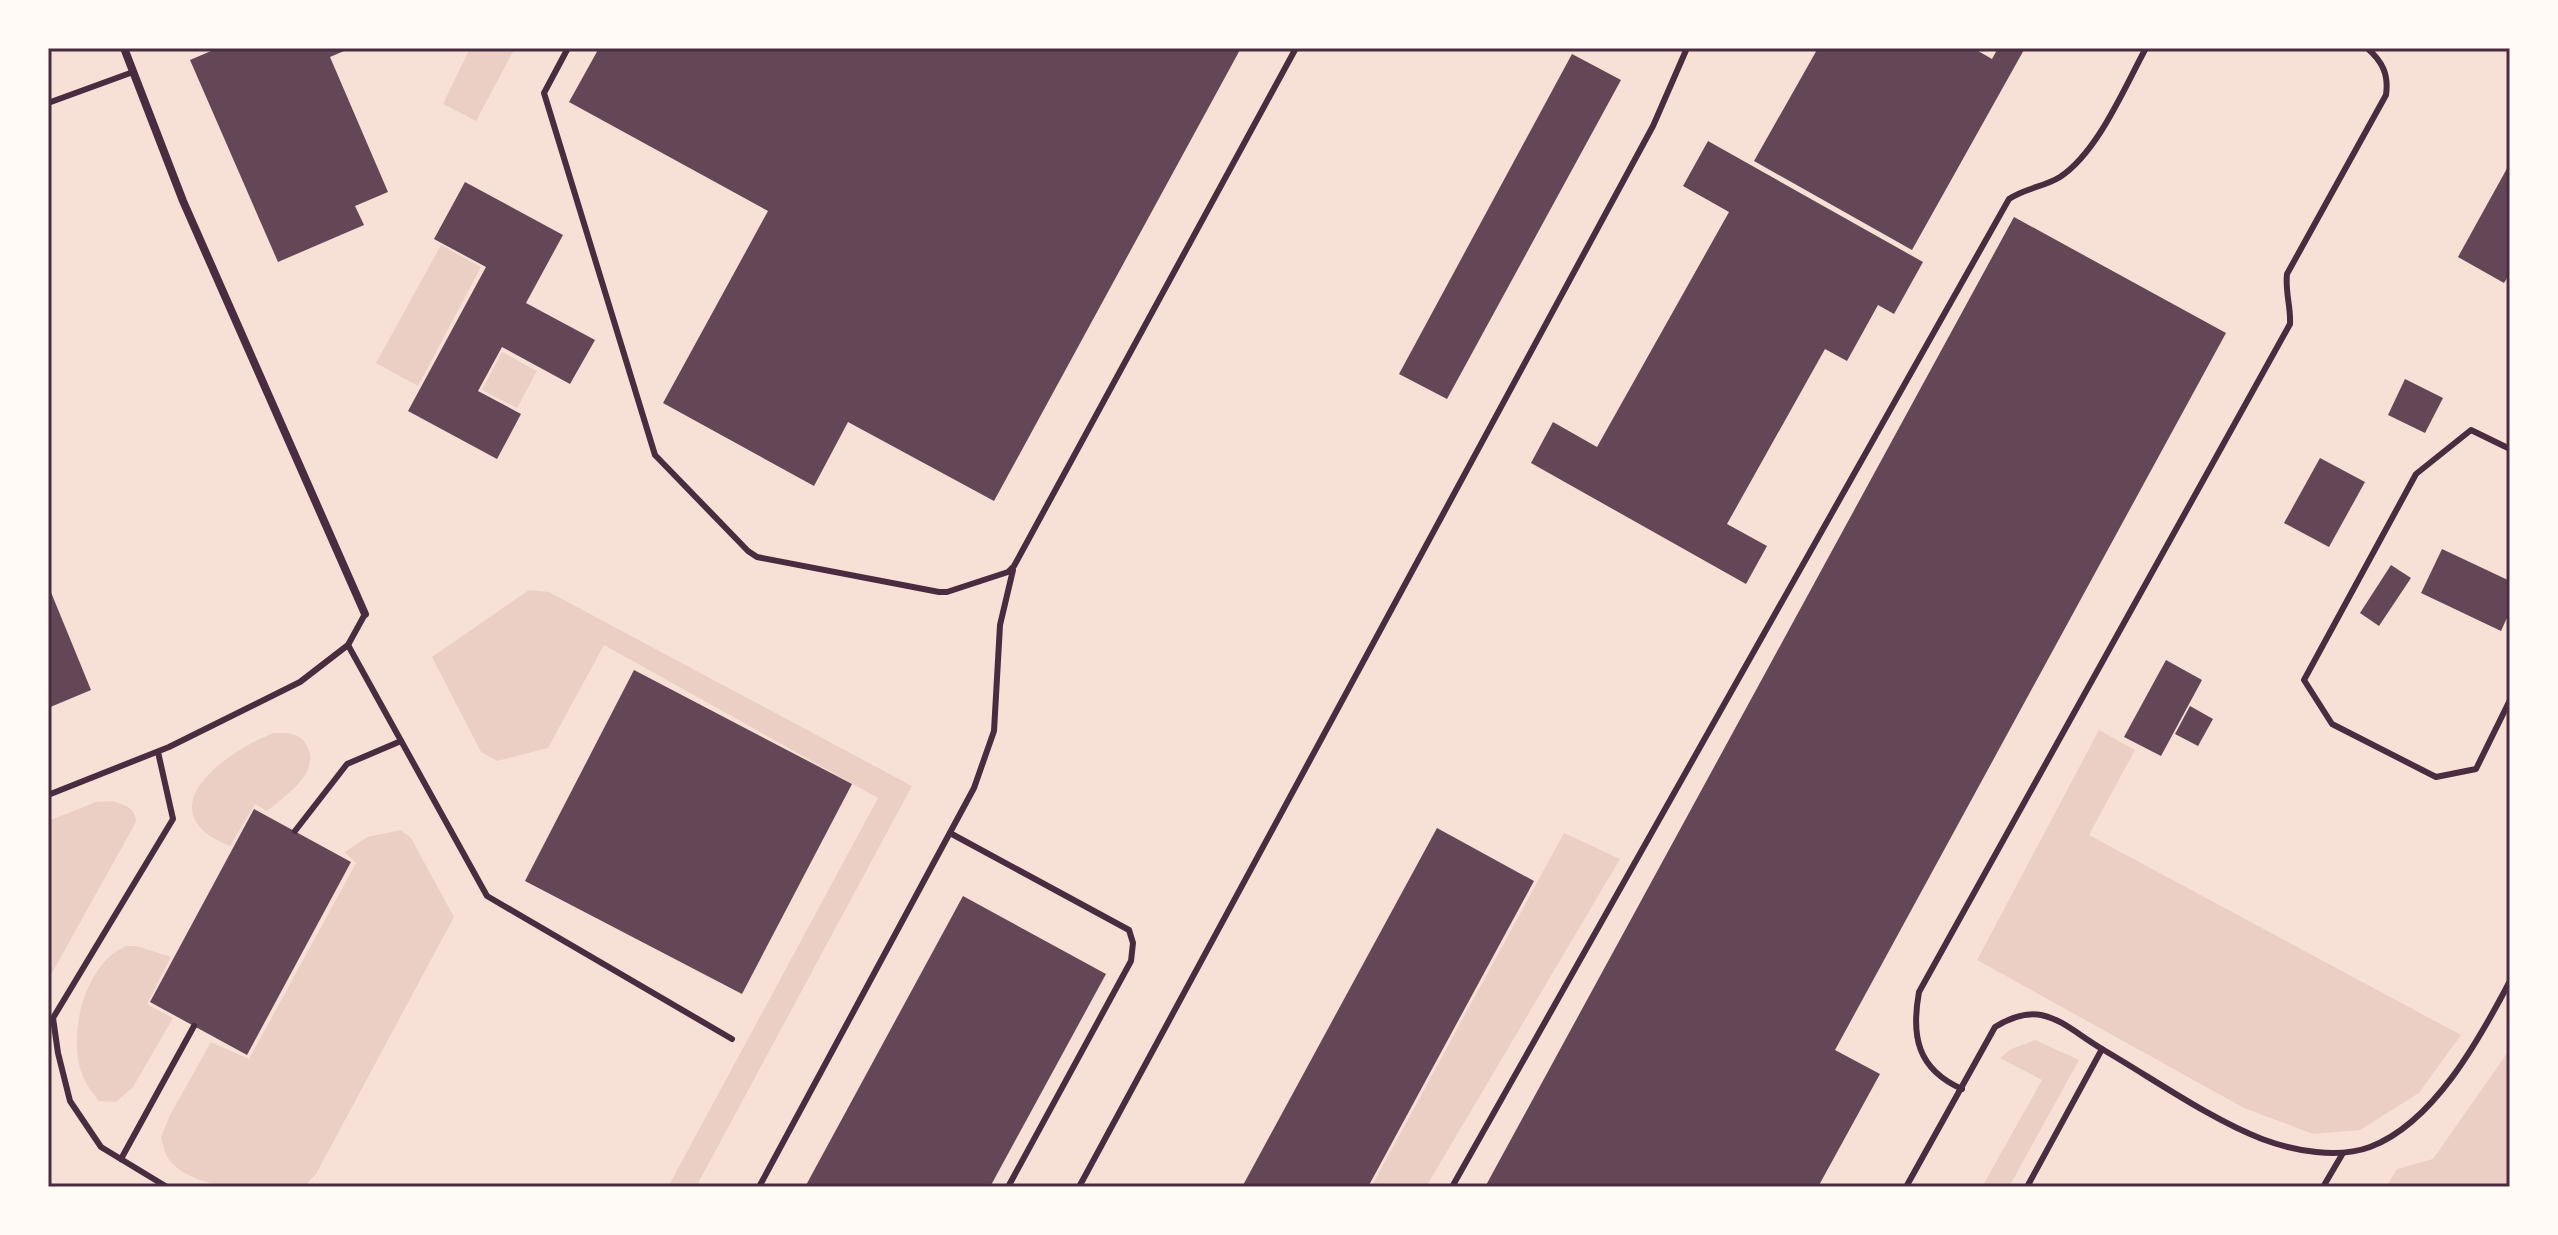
<svg xmlns="http://www.w3.org/2000/svg" width="2558" height="1235" font-family="'PT Sans Narrow',sans-serif">
<rect width="100%" height="100%" fill="#f7e1d7"/>
<g fill="#ebcfc5">
<polygon points="470,48 515,48 476,121 443,104"/>
<polygon points="441,245 481,267 418,386 376,363"/>
<polygon points="502,352 537,371 517,408 482,390"/>
<polygon points="529,590 549,592 912,786 696,1187 668,1187 878,798 604,645 548,748 497,761 481,752 432,657"/>
<polygon points="2099,730 2135,750 2089,835 2461,1035 2419,1093 2360,1130 2313,1134 2244,1108 1977,960"/>
<path d="M 274,733 C 287,733 300,732 307,746 C 321,773 285,796 267,811 L 255,804 L 230,846 C 222,842 214,839 207,834 C 158,795 242,744 274,733 Z"/>
<path d="M 112,801 C 124,805 136,807 136,822 L 48,980 L 48,821 L 96,802 Z"/>
<path d="M 401,830 L 411,838 L 454,917 L 316,1174 L 304,1187 C 265,1187 198,1194 170,1161 C 165,1155 163,1145 161,1137 L 170,1115 L 211,1042 L 249,1059 L 356,863 L 345,852 L 367,837 Z"/>
<polygon points="1564,833 1620,859 1426,1187 1371,1187"/>
<path d="M 126,946 L 137,946 L 171,957 L 147,1004 L 173,1018 L 133,1087 L 116,1102 L 99,1101 C 93,1093 85,1084 82,1074 C 67,1035 85,963 126,946 Z"/>
<polygon points="2035,1040 2079,1060 2009,1187 1982,1187 2042,1080 2000,1058 2011,1049"/>
<polygon points="2510,1049 2510,1187 2386,1187 2397,1169 2433,1159"/>
</g>
<g fill="#644757">
<polygon points="218,48 351,48 330,57 388,192 355,206 364,225 278,262 190,60"/>
<polygon points="599,48 1241,48 994,501 848,422 814,486 663,403 768,211 569,102"/>
<polygon points="1818,48 1973,48 1992,59 1998,48 2025,48 1912,250 1754,161"/>
<polygon points="1572,54 1621,80 1447,399 1399,374"/>
<polygon points="1708,141 1923,262 1894,314 1878,305 1847,361 1825,349 1727,524 1767,546 1746,584 1531,463 1553,422 1597,447 1729,212 1683,186"/>
<polygon points="2510,163 2510,273 2504,283 2458,257"/>
<polygon points="465,182 563,235 526,303 595,340 570,384 502,347 478,391 521,414 497,459 408,411 486,267 434,239"/>
<polygon points="2014,217 2226,333 1835,1050 1880,1074 1818,1187 1485,1187"/>
<polygon points="2405,379 2443,398 2425,433 2388,415"/>
<polygon points="2320,458 2365,482 2329,547 2284,523"/>
<polygon points="2442,549 2510,581 2510,611 2501,631 2421,593"/>
<polygon points="2391,565 2411,578 2379,626 2360,613"/>
<polygon points="48,585 91,690 48,708"/>
<polygon points="2166,660 2202,680 2161,756 2124,737"/>
<polygon points="634,670 852,784 742,994 525,881"/>
<polygon points="2190,706 2213,719 2198,746 2175,734"/>
<polygon points="254,809 351,862 247,1055 150,1002"/>
<polygon points="1437,828 1534,881 1368,1187 1242,1187"/>
<polygon points="963,896 1106,974 990,1187 805,1187"/>
</g>
<g fill="none" stroke-linecap="round" stroke-linejoin="round">
<g stroke="#4a2c40" stroke-width="6">
<polyline points="568,48 544,93 655,455 748,551 757,557 939,592 947,592 1008,572 1014,566 1296,48"/>
<polyline points="48,103 133,72"/>
<polyline points="2510,449 2471,430 2416,474 2304,680 2332,724 2436,777 2476,769 2510,700"/>
<polyline points="348,645 487,896 732,1039"/>
<polyline points="158,752 173,819 53,1018 58,1053 70,1101 101,1147 167,1187"/>
<polyline points="48,795 169,747 300,682 348,645 365,614"/>
<polyline points="295,831 347,764 401,741"/>
<polyline points="950,833 1129,930 1133,943 1131,961 1008,1187"/>
<path d="M 2102,1049 C 2152,1078 2210,1119 2262,1139 C 2294,1151 2338,1159 2370,1147 C 2434,1123 2480,1038 2510,981"/>
<path d="M 1962,1089 C 1917,1069 1911,1036 1919,992 L 2290,324 C 2291,307 2285,292 2287,274 L 2386,95 C 2389,74 2382,61 2367,48"/>
<polyline points="121,1159 194,1026"/>
<polyline points="759,1187 974,788 994,731 1000,625 1013,570"/>
<polyline points="1079,1187 1653,126 1687,48"/>
<path d="M 1452,1187 L 2009,199 C 2025,188 2044,187 2060,177 C 2098,152 2124,88 2146,48"/>
<path d="M 1906,1187 L 1995,1027 C 2042,998 2061,1024 2102,1049 L 2027,1187"/>
<polyline points="2323,1187 2343,1153"/>
</g>
<polyline stroke="#4a2c40" stroke-width="8" points="124,48 183,201 365,614"/>
</g>
<rect width="2558" height="1235" fill="none" stroke="#fffaf5" stroke-width="100"/>
<rect x="50" y="50" width="2458" height="1135" fill="none" stroke="#4a2c40" stroke-width="3"/>
</svg>
